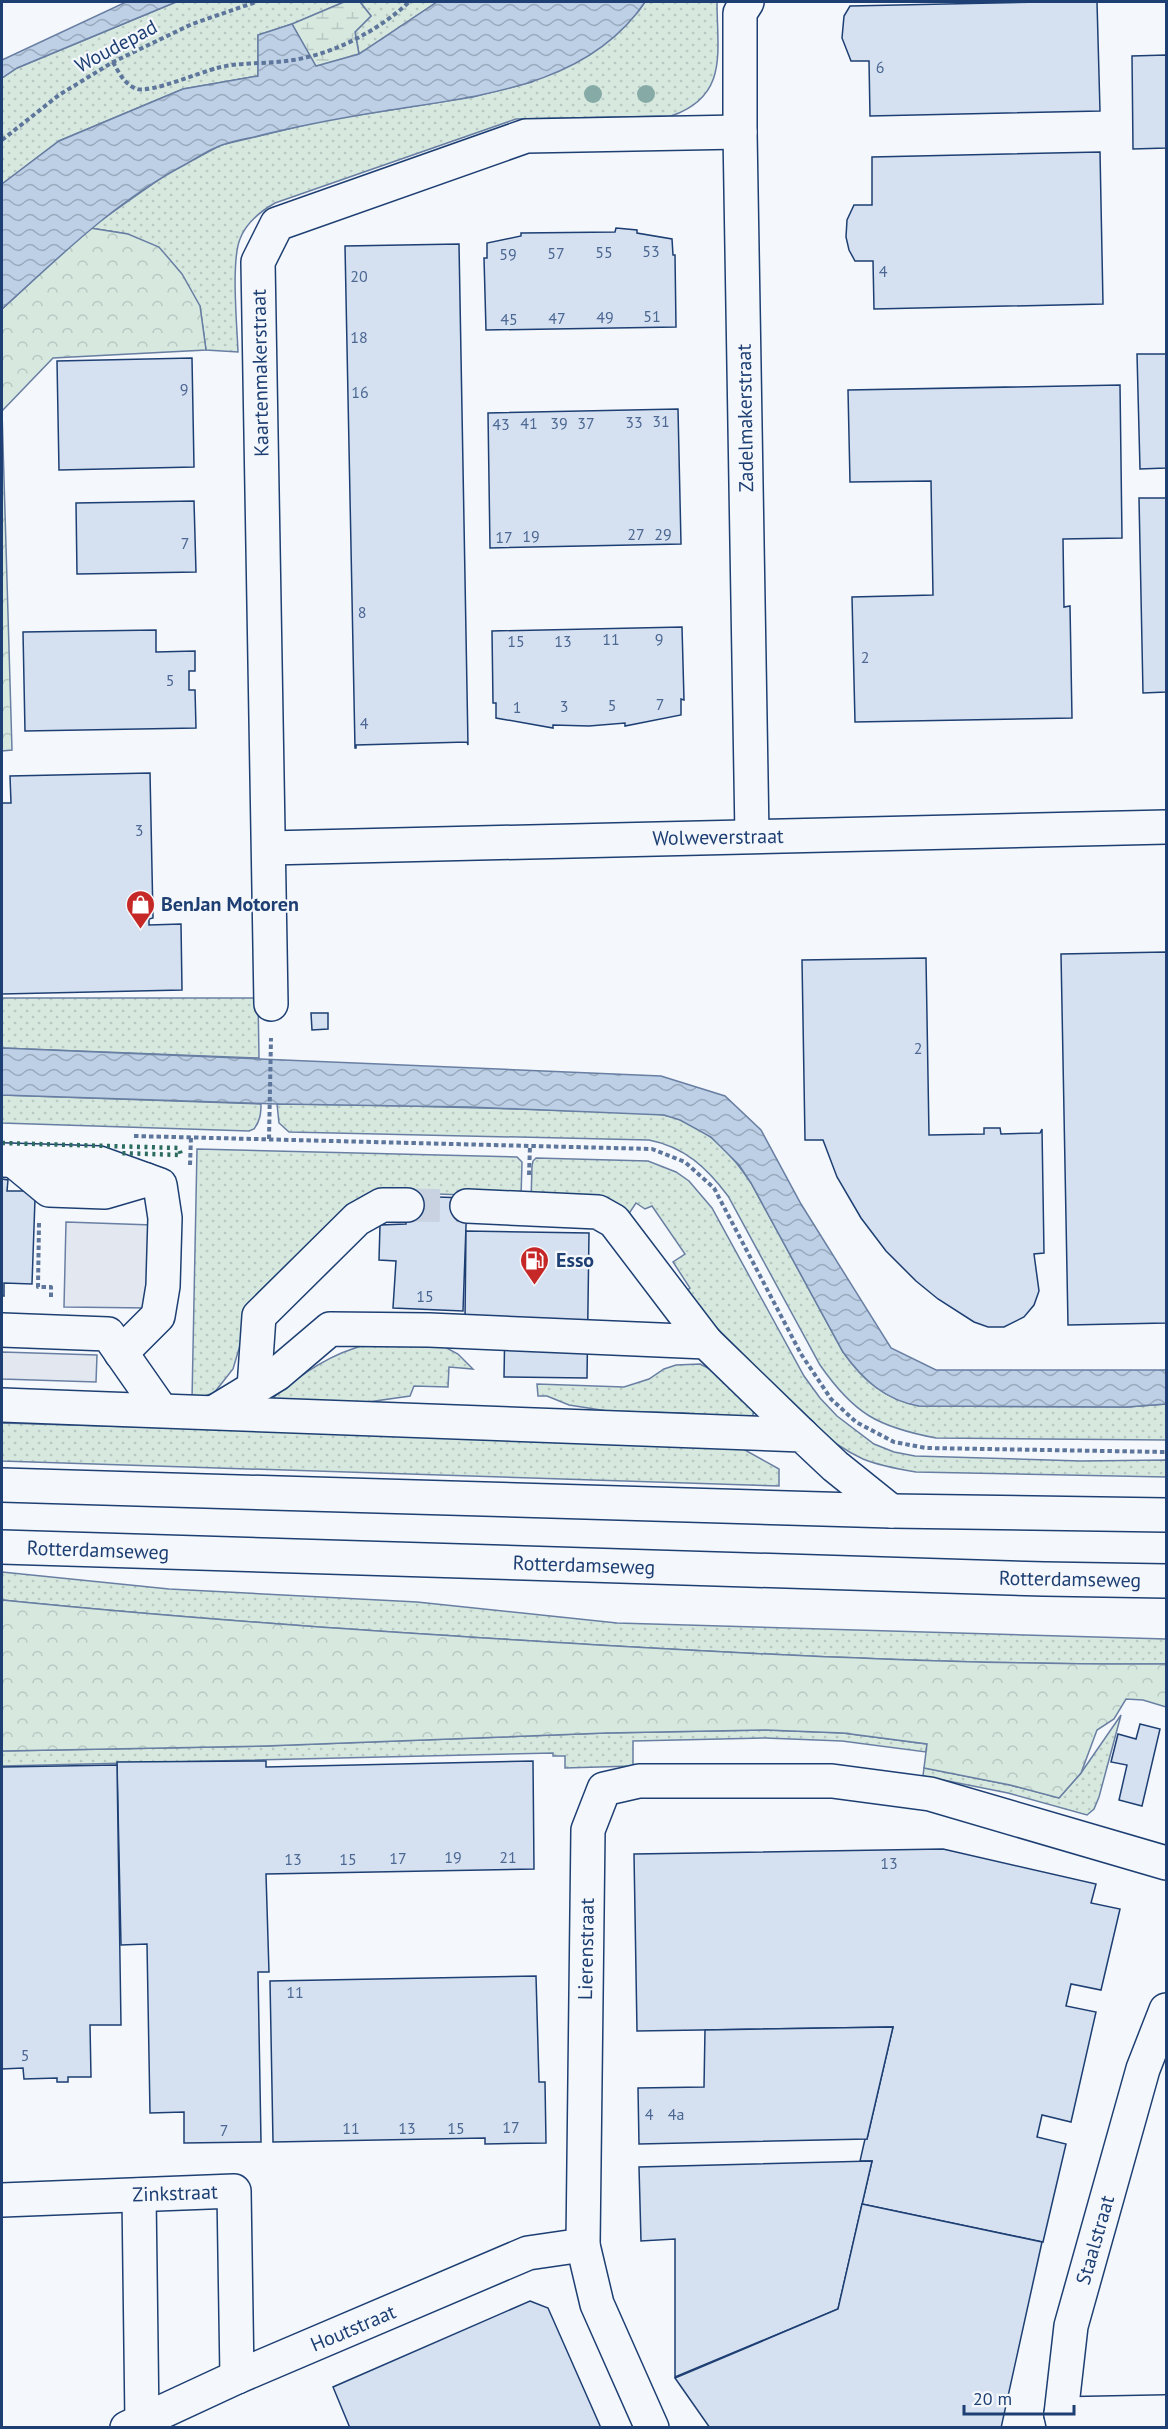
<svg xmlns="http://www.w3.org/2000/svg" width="1168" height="2429" font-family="'PT Sans',sans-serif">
<defs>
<pattern id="grass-dots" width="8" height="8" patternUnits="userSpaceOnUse" patternTransform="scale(1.5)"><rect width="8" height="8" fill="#d7e8df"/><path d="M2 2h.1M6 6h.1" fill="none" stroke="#b8c8c3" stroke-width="1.8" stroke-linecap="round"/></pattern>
<pattern id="forest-crowns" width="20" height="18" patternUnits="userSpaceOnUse" patternTransform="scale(1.5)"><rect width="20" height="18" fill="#d7e8df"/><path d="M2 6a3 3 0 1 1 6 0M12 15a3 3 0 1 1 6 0" fill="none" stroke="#b8c8c3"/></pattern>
<pattern id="wetland-marsh" width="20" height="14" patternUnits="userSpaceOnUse" patternTransform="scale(1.5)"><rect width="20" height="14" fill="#d7e8df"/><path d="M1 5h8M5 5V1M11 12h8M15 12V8" fill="none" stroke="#b8c8c3"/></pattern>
<pattern id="water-waves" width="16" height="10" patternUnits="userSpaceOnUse" patternTransform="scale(1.5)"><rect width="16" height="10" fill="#bed0e5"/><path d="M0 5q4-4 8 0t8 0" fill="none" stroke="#9aaabe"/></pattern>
</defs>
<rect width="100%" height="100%" fill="#f4f7fb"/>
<g fill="url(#grass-dots)" stroke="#687fa3" stroke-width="1.5">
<polygon points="176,2 344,2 292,24 258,35 258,76 183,89 59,141 2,184 2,78 17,68"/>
<polygon points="360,2 437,2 359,54 355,32 371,16"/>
<path d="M 645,2 L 717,2 C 717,52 729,96 671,116 L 516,119 L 275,203 C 261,211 246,223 240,239 C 231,261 237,325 238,352 L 206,350 L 200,306 L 128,234 L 90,228 L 167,174 L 221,145 L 326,120 L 473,97 L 532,82 L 638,12 Z"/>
<polygon points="2,998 258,998 259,1058 2,1048"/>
<path d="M 2,1095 L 261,1104 C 261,1114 260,1121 254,1129 L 249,1131 L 2,1123 Z"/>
<path d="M 277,1104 C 376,1105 474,1107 573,1111 C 605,1112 651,1108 681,1120 C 712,1132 733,1156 751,1183 L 843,1352 C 863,1380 885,1400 919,1406 L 1127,1407 L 1166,1404 L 1166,1440 L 936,1438 C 878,1427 854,1414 820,1365 L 728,1196 C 707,1168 685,1147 649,1140 L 289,1132 L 279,1123 Z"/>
<polygon points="197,1149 517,1157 522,1162 521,1197 408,1193 252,1305 233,1369 214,1393 192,1400"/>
<path d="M 536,1158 L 648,1161 L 676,1172 L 689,1181 L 712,1208 L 804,1376 L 820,1398 L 837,1416 L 874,1444 L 894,1452 L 915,1456 L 1081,1461 L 1166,1460 L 1166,1477 L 916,1472 C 898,1469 880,1466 863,1459 C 817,1438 785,1398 751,1363 C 729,1339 705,1318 684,1293 L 690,1288 L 673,1262 L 685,1254 L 652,1206 L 645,1209 L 636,1203 L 628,1215 L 531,1202 L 532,1166 L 533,1161 Z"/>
<path d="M 369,1344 L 441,1345 L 458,1354 L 473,1369 L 449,1367 L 448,1387 L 414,1386 L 410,1396 L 361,1403 L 278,1403 L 274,1397 C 303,1373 331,1353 369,1344 Z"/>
<polygon points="700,1364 712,1370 754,1408 753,1415 749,1418 684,1413 607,1411 569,1405 547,1396 538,1396 537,1384 624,1387 649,1379 664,1369 676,1365"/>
<polygon points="2,1423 736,1445 779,1469 779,1486 2,1461"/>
<path d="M 2,1572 L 169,1589 L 417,1602 L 617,1623 L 1166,1639 L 1166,1664 C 977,1665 788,1656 598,1645 C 399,1633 200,1620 2,1600 Z"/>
<polygon points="1121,1715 1099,1797 1094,1809 1087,1815 1008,1793 923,1776 924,1768 1010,1785 1059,1798 1081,1773"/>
<polygon points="766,1730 843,1733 927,1744 926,1752 842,1741 765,1738 633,1741 633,1766 565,1768 565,1756 553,1756 553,1753 2,1766 2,1751 265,1746 606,1733"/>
</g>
<g fill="url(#forest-crowns)" stroke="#687fa3" stroke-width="1.5">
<polygon points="90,228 128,234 159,247 182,274 200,306 206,350 53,358 2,411 12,750 2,751 2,309"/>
<path d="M 2,1600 C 200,1620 399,1633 598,1645 C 788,1656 977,1665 1166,1664 L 1166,1707 L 1143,1700 L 1126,1699 L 1114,1719 L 1097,1730 L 1081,1773 L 1059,1798 L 1010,1785 L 924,1768 L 927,1744 L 843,1733 L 766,1730 L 606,1733 L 265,1746 L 2,1751 Z"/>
</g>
<polygon fill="url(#wetland-marsh)" stroke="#687fa3" stroke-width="1.5" points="344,2 360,2 371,16 355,32 359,54 316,67 292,24"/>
<g fill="#e3e8f0" stroke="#687fa3" stroke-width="1.5">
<polygon points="66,1222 152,1225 149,1308 64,1307"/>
<polygon points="2,1352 97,1355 96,1382 2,1379"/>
</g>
<g fill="url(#water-waves)" stroke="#687fa3" stroke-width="1.5">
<polygon points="126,2 176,2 17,68 2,78 2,60"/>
<path d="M 437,2 L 645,2 C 591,82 492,94 404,108 C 357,115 312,123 266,134 C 252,138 236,140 222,145 C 210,149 198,157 186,164 C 116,201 60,256 2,309 L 2,184 L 59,141 L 183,89 L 258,76 L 258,35 L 292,24 L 316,66 L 359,54 Z"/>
<path d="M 2,1048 L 661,1076 L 725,1096 L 761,1130 L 801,1204 L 891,1348 L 936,1370 L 1166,1370 L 1166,1404 L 1127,1407 L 919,1406 C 885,1400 863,1380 843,1352 L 751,1183 L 739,1165 L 711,1137 L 680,1120 L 664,1115 L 470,1107 L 277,1104 L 2,1095 Z"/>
</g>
<g fill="#d5e0f0" stroke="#1d3f73" stroke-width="1.5">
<polygon points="1042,2 1097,2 1100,111 870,116 869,61 851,61 842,38 844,16 850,6"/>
<polygon points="1166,55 1166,148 1133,149 1132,56"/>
<polygon points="1100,152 1103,304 874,309 873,261 855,261 849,250 846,237 847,220 854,205 872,205 872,157"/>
<polygon points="616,228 637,230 637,233 672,239 673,255 675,255 676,327 486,330 484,258 487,258 487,243 521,236 521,233 615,232"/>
<polygon points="459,244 468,745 467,742 356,745 356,748 355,748 345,246"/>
<polygon points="1137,354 1166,354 1166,468 1140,469"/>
<polygon points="192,358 194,467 59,470 57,361"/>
<polygon points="1120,385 1122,538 1063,539 1064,607 1070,606 1072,718 855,722 852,597 933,595 931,481 850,482 848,390"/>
<polygon points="678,409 681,544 490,548 488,413"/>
<polygon points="1139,498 1166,498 1166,692 1143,693"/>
<polygon points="194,501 196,572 77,574 76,503"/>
<polygon points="682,627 684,700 681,699 681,715 625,726 625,723 589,726 553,725 553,728 496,718 496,703 493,703 492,631"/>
<polygon points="156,630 156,652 195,651 195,671 189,671 189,690 195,690 196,728 25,731 23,632"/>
<polygon points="150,773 153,918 149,919 149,925 181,924 182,990 2,994 2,803 11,803 10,776"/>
<polygon points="1166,952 1166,1323 1068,1325 1061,954"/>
<polygon points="926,958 929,1135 984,1134 984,1128 1000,1128 1001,1134 1040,1133 1042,1129 1044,1253 1034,1254 1039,1291 1034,1305 1024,1317 1004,1327 988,1327 974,1322 938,1299 916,1281 886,1251 861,1218 837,1177 823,1140 805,1140 802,960"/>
<polygon points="311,1013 328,1013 328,1029 312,1030"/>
<polygon points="2,1179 8,1180 7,1191 28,1191 35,1199 32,1284 4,1283 4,1296 2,1296"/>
<polygon points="407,1196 467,1198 463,1311 393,1308 396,1261 379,1260 380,1225 406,1224"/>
<polygon points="466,1231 589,1233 587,1378 504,1377 505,1320 465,1319"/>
<polygon points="1140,1724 1160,1729 1142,1806 1119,1800 1127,1765 1111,1762 1118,1734 1136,1739"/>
<polygon points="266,1761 266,1767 533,1761 534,1869 266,1874 269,1972 258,1972 261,2142 184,2143 184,2112 150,2113 147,1944 121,1945 117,1762"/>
<polygon points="117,1765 121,2025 90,2025 91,2077 68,2077 68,2082 57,2082 57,2078 24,2079 23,2068 2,2069 2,1767"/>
<polygon points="943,1849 1096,1884 1091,1903 1120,1909 1101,1990 1071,1984 1066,2006 1096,2012 1071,2122 1042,2115 1037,2137 1066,2144 1043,2242 862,2204 872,2161 860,2161 865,2139 867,2139 893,2027 637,2031 634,1854"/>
<polygon points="536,1976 539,2082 545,2082 546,2143 485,2144 485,2138 273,2142 270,1981"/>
<polygon points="893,2027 867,2139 639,2144 638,2088 704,2087 705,2030"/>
<polygon points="872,2161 838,2309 675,2377 675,2239 641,2241 639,2167"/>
<polygon points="862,2204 1042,2242 1001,2428 710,2428 675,2378 838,2309"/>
<polygon points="530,2301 548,2308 601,2428 350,2428 333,2387"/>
</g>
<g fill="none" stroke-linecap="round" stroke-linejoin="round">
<polyline stroke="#c9d2e0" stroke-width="33" stroke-dasharray="33 16" stroke-linecap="butt" points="407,1205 467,1206"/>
<defs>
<g id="minor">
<polyline points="747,2 740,13 740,132 752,836"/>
<polyline points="269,848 1166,827"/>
<polyline points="271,1004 258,262 277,224 526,136 740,132"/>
<polyline points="2,1160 99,1163 160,1185 165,1218 163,1286 158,1316 121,1353"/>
<polyline points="14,1161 49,1190 105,1192 146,1180"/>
<polyline points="467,1206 598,1212 614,1221 706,1342"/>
<polyline points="2,1330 108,1334 161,1410"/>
<polyline points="254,1388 259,1316 357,1219 382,1205 407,1205"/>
<polyline points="2,1405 802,1435 835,1466 891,1511"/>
<polyline points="216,1411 277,1374 330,1329 429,1330 706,1342 802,1435"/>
<polyline points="139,2195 142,2422"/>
<polyline points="2,2200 234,2191 237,2377"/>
<polyline points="1061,2414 1166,2412"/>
<polyline points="127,2428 237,2377 528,2253 583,2245"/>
<polyline points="652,2428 597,2304 583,2245 588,1830 604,1789 639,1781 832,1781 930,1794 1166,1863"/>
<polyline points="1064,2428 1061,2414 1071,2326 1143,2069 1166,2010"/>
</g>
<g id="major">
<polyline points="2,1485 891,1511 1166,1515"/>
<polyline points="2,1547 1044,1579 1166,1581"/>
</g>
</defs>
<use href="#minor" stroke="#1d3f73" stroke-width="36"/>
<use href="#major" stroke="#1d3f73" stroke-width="36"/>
<g stroke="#5e769c" stroke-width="4" stroke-dasharray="4.5 3" stroke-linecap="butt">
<path d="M 113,62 C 119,73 125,85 137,89 C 151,93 201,72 217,68 C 239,62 264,64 286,61 C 330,56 377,32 409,2"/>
<polyline points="2,140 59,95 113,62 192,24 256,2"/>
<polyline points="134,1136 652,1149 685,1162 714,1188 801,1354 831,1399 856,1422 894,1442 926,1448 1166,1452"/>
<polyline points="269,1139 271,1038"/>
<polyline points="190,1165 191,1137"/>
<polyline points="529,1175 530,1146"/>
<polyline points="39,1223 38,1287 51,1287 51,1298"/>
</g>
<use href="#minor" stroke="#f4f7fb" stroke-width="33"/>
<use href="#major" stroke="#f4f7fb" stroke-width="33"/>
<polyline stroke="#2c6c60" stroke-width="4.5" stroke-dasharray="3 4.5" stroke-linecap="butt" points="2,1143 179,1148 181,1155 118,1153"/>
</g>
<g fill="#86aba6">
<circle cx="593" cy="94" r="9"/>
<circle cx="646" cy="94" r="9"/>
</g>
<defs>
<symbol id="shop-pin" viewBox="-11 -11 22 30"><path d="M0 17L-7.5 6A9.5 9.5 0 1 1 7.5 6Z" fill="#c62828" stroke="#f4f7fb"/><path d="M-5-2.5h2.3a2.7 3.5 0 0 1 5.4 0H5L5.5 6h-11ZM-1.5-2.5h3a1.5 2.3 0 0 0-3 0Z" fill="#fff"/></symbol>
<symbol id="fuel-pin" viewBox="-11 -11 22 30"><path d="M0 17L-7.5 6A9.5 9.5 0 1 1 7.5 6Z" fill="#c62828" stroke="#f4f7fb"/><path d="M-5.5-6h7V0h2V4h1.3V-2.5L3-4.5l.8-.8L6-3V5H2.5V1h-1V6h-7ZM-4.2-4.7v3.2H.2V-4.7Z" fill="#fff"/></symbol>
</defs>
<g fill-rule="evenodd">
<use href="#shop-pin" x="124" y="888" width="33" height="45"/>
<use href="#fuel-pin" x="518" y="1244" width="33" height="45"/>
</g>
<g text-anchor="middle" stroke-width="4.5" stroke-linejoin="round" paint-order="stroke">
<g font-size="16" fill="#4b6792">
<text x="880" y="73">6</text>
<text x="651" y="257">53</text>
<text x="604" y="258">55</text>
<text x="556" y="259">57</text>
<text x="508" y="260">59</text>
<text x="883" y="277">4</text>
<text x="359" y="282">20</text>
<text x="652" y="322">51</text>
<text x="605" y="323">49</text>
<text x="557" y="324">47</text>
<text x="509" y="325">45</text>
<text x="359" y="343">18</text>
<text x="184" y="395">9</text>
<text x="360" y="398">16</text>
<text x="661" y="427">31</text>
<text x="634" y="428">33</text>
<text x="529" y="429">41</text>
<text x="559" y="429">39</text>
<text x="586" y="429">37</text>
<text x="501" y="430">43</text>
<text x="636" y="540">27</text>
<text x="663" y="540">29</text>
<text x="531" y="542">19</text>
<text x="504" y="543">17</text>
<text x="185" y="549">7</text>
<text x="362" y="618">8</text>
<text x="611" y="645">11</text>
<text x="659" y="645">9</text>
<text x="516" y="647">15</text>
<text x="563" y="647">13</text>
<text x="865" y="663">2</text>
<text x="170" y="686">5</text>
<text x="660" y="710">7</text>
<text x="612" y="711">5</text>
<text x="564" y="712">3</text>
<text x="517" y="713">1</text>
<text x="364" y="729">4</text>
<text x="139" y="836">3</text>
<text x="918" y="1054">2</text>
<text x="425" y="1302">15</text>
<text x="453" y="1863">19</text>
<text x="508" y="1863">21</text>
<text x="398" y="1864">17</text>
<text x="293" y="1865">13</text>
<text x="348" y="1865">15</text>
<text x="889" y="1869">13</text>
<text x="295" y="1998">11</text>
<text x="25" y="2061">5</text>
<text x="649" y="2120">4</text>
<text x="676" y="2120">4a</text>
<text x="511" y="2133">17</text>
<text x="351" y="2134">11</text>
<text x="407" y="2134">13</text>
<text x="456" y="2134">15</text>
<text x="224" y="2136">7</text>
</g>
<g font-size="20" fill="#1d3f73" stroke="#f4f7fb">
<text transform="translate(116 46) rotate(-28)" y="7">Woudepad</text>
<text transform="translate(260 373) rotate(-91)" y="7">Kaartenmakerstraat</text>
<text transform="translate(745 418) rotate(-91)" y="7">Zadelmakerstraat</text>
<text transform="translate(718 837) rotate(-1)" y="7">Wolweverstraat</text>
<text transform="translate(98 1550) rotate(2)" y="7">Rotterdamseweg</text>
<text transform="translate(584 1565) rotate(2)" y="7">Rotterdamseweg</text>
<text transform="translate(1070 1579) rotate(1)" y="7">Rotterdamseweg</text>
<text transform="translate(586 1949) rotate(-89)" y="7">Lierenstraat</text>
<text transform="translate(175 2193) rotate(-2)" y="7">Zinkstraat</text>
<text transform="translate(1095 2240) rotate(-74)" y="7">Staalstraat</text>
<text transform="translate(353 2328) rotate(-23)" y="7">Houtstraat</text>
</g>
<g font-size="20" font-weight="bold" fill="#1d3f73" stroke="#f4f7fb" text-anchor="start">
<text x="161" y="911">BenJan Motoren</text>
<text x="556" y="1267">Esso</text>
</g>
</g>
<rect width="1168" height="2429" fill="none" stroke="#1d3f73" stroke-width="6"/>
<path d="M964 2405v9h110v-9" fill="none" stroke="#1d3f73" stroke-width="3"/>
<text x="973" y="2405" font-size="18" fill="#1d3f73" stroke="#f4f7fb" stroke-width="4.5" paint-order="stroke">20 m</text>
</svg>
